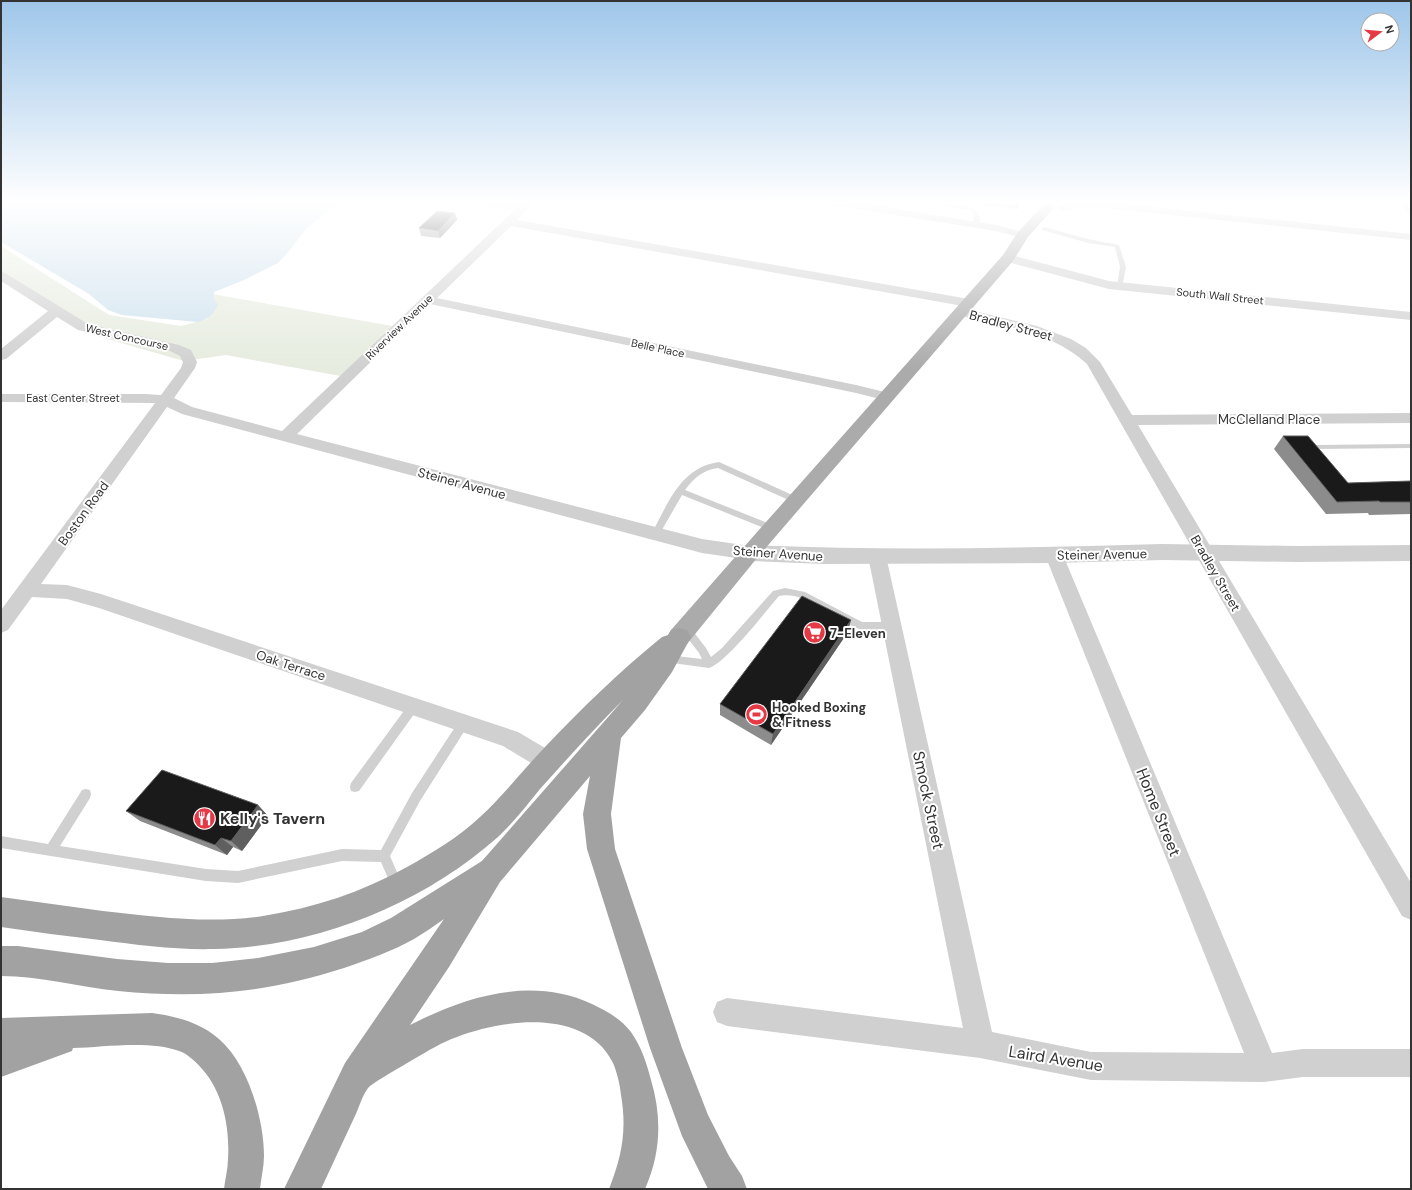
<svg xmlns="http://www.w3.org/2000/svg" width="1412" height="1190" font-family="'DM Sans',sans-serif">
<rect width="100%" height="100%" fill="#fff"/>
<g fill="#e6ecdf">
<polygon points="441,201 528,201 516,212"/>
<polygon points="1,246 109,315 181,326 207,319 215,304 206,293 398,327 346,377 226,355 184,361 90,334 1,279"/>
</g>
<path fill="#cfe2ee" d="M 1,201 L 341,201 L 307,228 L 289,251 L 278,263 L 244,280 L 214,292 L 214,299 L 218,305 C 213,315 208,319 198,322 L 122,315 L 108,310 L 89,294 L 1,242 Z"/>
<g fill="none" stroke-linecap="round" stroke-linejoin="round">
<g fill="#d0d0d0" fill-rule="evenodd">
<polygon points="872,201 878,201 873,209 869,209"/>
<polygon points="916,201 929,201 974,208 980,217 979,225 976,227 973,225 974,217 970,210"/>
<polygon points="1044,227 1088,239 1119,245 1126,267 1122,287 1117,286 1120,267 1115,247 1088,243 1042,230 1042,228"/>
<polygon points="1411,444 1411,448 1315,449 1311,447 1315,445"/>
<path d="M 719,462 L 799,498 L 800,500 L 796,503 L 793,502 L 718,468 C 703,470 694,478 685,490 L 775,526 L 776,528 L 775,530 L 769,530 L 682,495 L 659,535 L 653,535 L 652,533 C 668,503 681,467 719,462 Z"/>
<path d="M 785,588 L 805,592 L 862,622 L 893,622 L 896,623 L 898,626 L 896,629 L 893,630 C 883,630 868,632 859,629 C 835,620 805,590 779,596 C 765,612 727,662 709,668 L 665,662 L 663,659 L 665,656 L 668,655 L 702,659 L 699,653 L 683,632 L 681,629 L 683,626 L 689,626 L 706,648 L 711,657 L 722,648 L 773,591 Z"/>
<polygon points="413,703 417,704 418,707 417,710 359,791 355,792 351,791 350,787 351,783 409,704"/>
<polygon points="463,720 467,721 468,724 467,727 420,801 390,856 403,886 401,890 397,892 393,890 381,862 342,861 238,883 206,881 1,848 1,836 48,844 82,790 86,789 90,790 91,794 90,798 60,846 206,869 238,871 342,849 381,850 412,793 459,721"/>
</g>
<g fill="#d0d0d0" fill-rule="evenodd">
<polygon points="524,201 535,201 517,220 969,299 974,300 975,303 974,306 969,307 511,226 437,298 856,385 893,394 895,397 893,400 888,401 856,393 430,304 297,434 702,539 750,546 756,548 759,553 756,558 750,560 702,553 182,414 167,407 41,584 67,585 101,594 518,732 557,755 560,762 557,769 549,772 541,769 503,746 99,608 67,599 32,597 8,630 1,633 1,610 155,403 1,402 1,394 145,394 161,395 181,368 183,362 180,356 170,351 78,330 57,317 6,359 1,360 1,349 48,311 1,281 1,272 5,273 88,324 179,345 191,350 197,362 195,368 174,398 192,407 282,431"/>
<polygon points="821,201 847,201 996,225 1027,233 1029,235 1027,237 1023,238 996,231 826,204"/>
<polygon points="1400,201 1411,201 1411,213 1407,212"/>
<polygon points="1077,202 1106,202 1411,234 1411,240 1106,208 1077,208 1063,211 1057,208 1059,206"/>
<polygon points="1008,254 1109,281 1411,312 1411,320 1109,289 1004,261 1002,258 1004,255"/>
<path d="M 962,308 L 1037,326 L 1071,339 L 1086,348 L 1100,362 L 1132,415 L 1411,413 L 1411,423 L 1138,425 L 1411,883 L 1411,920 L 1402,916 L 1087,364 C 1051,331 1003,326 957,315 L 955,312 L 957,309 Z"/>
<polygon points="1054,548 1060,550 1063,555 1272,1053 1303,1049 1411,1049 1411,1077 1303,1077 1264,1082 1091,1080 980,1058 727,1026 717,1022 713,1012 717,1002 727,998 963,1028 868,556 871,551 877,549 883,551 886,556 992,1032 1091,1052 1244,1053 1045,555 1048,550"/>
</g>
<path fill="#d0d0d0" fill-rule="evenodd" d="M 1162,544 L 1297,546 L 1411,545 L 1411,561 L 1297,562 L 1162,560 L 1054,563 L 825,564 L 750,561 L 743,558 L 740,553 L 743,548 L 750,545 C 887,551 1025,548 1162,544 Z"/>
<polygon fill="#ababab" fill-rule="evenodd" points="1047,201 1060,201 1028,237 1013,261 757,558 687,644 679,646 671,644 667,637 671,630 743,548 1003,255 1018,232"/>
<g fill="#a2a2a2" fill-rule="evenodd">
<path d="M 679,628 L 687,630 L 691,637 L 672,672 L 645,710 L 621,738 L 611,814 L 615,849 L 682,1048 L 708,1115 L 729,1156 L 742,1176 L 747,1189 L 708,1189 L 682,1136 L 650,1048 L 587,849 L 583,814 L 590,776 L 500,882 L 449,967 L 410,1025 C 466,996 532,976 592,1004 C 607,1011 621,1019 631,1032 C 641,1046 647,1064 651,1080 C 662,1117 661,1153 645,1189 L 609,1189 C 622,1156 627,1130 621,1095 C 620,1085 617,1072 613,1063 C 586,1008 503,1019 457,1037 C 442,1042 428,1051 414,1059 C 406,1064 372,1083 368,1088 C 362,1096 359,1108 354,1118 C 343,1142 332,1165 321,1189 L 284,1189 L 345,1063 L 444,919 C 434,926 424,933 414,939 C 393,951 367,960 344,968 C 266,993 200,999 118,991 C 79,987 40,976 1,976 L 1,946 L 18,946 L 117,959 L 168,963 L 212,963 L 258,958 L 314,947 L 362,932 L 391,918 L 482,861 L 623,700 C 594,729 567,759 540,789 C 527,805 513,823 498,837 C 421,905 316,947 214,949 C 176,950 138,945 100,940 C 67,936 34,932 1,927 L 1,897 C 35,902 69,906 103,911 C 156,917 210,924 263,916 C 314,908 362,892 407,867 C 432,853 459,837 480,817 C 503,796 523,770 545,747 C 582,708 620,671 662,637 L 668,635 L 671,630 Z"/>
<path d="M 152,1013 C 176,1016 201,1023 219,1039 C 248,1064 264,1119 264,1156 C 264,1167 261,1178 260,1189 L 224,1189 C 225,1179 228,1169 228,1159 C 230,1128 223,1093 203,1070 C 196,1062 188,1054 179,1051 C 151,1040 103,1047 73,1048 L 72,1051 L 1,1077 L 1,1018 Z"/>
</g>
</g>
<g fill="#8c8c8c">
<polygon points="967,201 1020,201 1018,209 967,203"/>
<polygon points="455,213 457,220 440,238 421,236 419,228"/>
<polygon points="1283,436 1348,483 1411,481 1411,514 1369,515 1368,513 1326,514 1274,449"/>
<polygon points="848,632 771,745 720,715 720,704"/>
<polygon points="258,805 268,816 242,851 233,847 227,855 140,821 126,811"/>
</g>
<g fill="#5f5f5f">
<polygon points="455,213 457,220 440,238 438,231"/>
<polygon points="851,620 848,632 771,745 773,734"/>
<polygon points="258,805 268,816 242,851 231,841"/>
<polygon points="221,838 233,847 227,855 215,845"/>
</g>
<g fill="#1a1a1a" stroke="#5f5f5f">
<polygon points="437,211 455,213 438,231 419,228"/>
<polygon points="1283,436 1308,436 1348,483 1411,481 1411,502 1380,502 1379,501 1337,502"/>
<polygon points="802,596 851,620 773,734 720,704"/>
<polygon points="162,770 258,805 231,841 221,838 215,845 126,811"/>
</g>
<linearGradient id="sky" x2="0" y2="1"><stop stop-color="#9ec6ea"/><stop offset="0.55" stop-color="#fff"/><stop offset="1" stop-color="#fff" stop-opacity="0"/></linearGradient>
<rect width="1412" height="368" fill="url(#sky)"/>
<defs>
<symbol id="supermarket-disc" viewBox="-11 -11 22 22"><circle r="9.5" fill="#e63946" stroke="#fff"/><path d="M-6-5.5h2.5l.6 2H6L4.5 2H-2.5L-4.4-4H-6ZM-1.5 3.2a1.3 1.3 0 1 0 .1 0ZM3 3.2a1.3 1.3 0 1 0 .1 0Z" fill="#fff"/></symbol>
<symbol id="stadium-disc" viewBox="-11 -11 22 22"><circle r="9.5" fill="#e63946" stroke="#fff"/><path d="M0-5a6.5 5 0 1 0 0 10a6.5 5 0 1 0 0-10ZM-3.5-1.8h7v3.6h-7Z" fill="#fff"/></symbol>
<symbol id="restaurant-disc" viewBox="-11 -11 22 22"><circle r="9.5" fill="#e63946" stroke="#fff"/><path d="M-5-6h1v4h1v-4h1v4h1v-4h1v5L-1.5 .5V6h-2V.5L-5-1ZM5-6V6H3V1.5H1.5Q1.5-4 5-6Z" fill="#fff"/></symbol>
</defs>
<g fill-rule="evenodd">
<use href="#supermarket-disc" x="802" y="620" width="25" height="25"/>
<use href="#stadium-disc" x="744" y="702" width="25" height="25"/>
<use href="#restaurant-disc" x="192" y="806" width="25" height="25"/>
</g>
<g text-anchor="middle" stroke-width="4" stroke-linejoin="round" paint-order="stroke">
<g font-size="11" fill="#333" stroke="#fff">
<text transform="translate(1220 296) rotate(6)" y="4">South Wall Street</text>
<text transform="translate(399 327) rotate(-44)" y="4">Riverview Avenue</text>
<text transform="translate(127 337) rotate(13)" y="4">West Concourse</text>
<text transform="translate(658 348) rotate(12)" y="4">Belle Place</text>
<text x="73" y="402">East Center Street</text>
</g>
<g font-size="13" fill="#333" stroke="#fff">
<text transform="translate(1011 325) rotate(15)" y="5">Bradley Street</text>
<text x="1269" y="424">McClelland Place</text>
<text transform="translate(462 483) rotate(15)" y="5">Steiner Avenue</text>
<text transform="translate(83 513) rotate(-54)" y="5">Boston Road</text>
<text transform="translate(778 553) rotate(4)" y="5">Steiner Avenue</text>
<text transform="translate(1102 554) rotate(-1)" y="5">Steiner Avenue</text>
<text transform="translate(1216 573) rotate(60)" y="5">Bradley Street</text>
<text transform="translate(291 665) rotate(18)" y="5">Oak Terrace</text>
</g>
<g font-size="13" font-weight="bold" fill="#333" stroke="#fff" text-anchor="start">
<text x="830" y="638">7-Eleven</text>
<text x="772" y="712">Hooked Boxing<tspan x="772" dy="15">&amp; Fitness</tspan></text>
</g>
<g font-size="16" fill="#333" stroke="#fff">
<text transform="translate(929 800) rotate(78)" y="6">Smock Street</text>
<text transform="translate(1159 812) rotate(68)" y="6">Home Street</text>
<text transform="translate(1056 1058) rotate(9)" y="6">Laird Avenue</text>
</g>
<g font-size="16" font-weight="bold" fill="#333" stroke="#fff" text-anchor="start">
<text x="220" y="824">Kelly's Tavern</text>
</g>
</g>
<rect width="1412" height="1190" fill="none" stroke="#333333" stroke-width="4"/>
<g transform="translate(1380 32) rotate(74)"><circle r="19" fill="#ffffff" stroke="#adadad"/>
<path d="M0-3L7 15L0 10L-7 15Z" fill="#e63946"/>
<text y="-6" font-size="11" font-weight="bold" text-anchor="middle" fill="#333333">N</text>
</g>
</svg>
